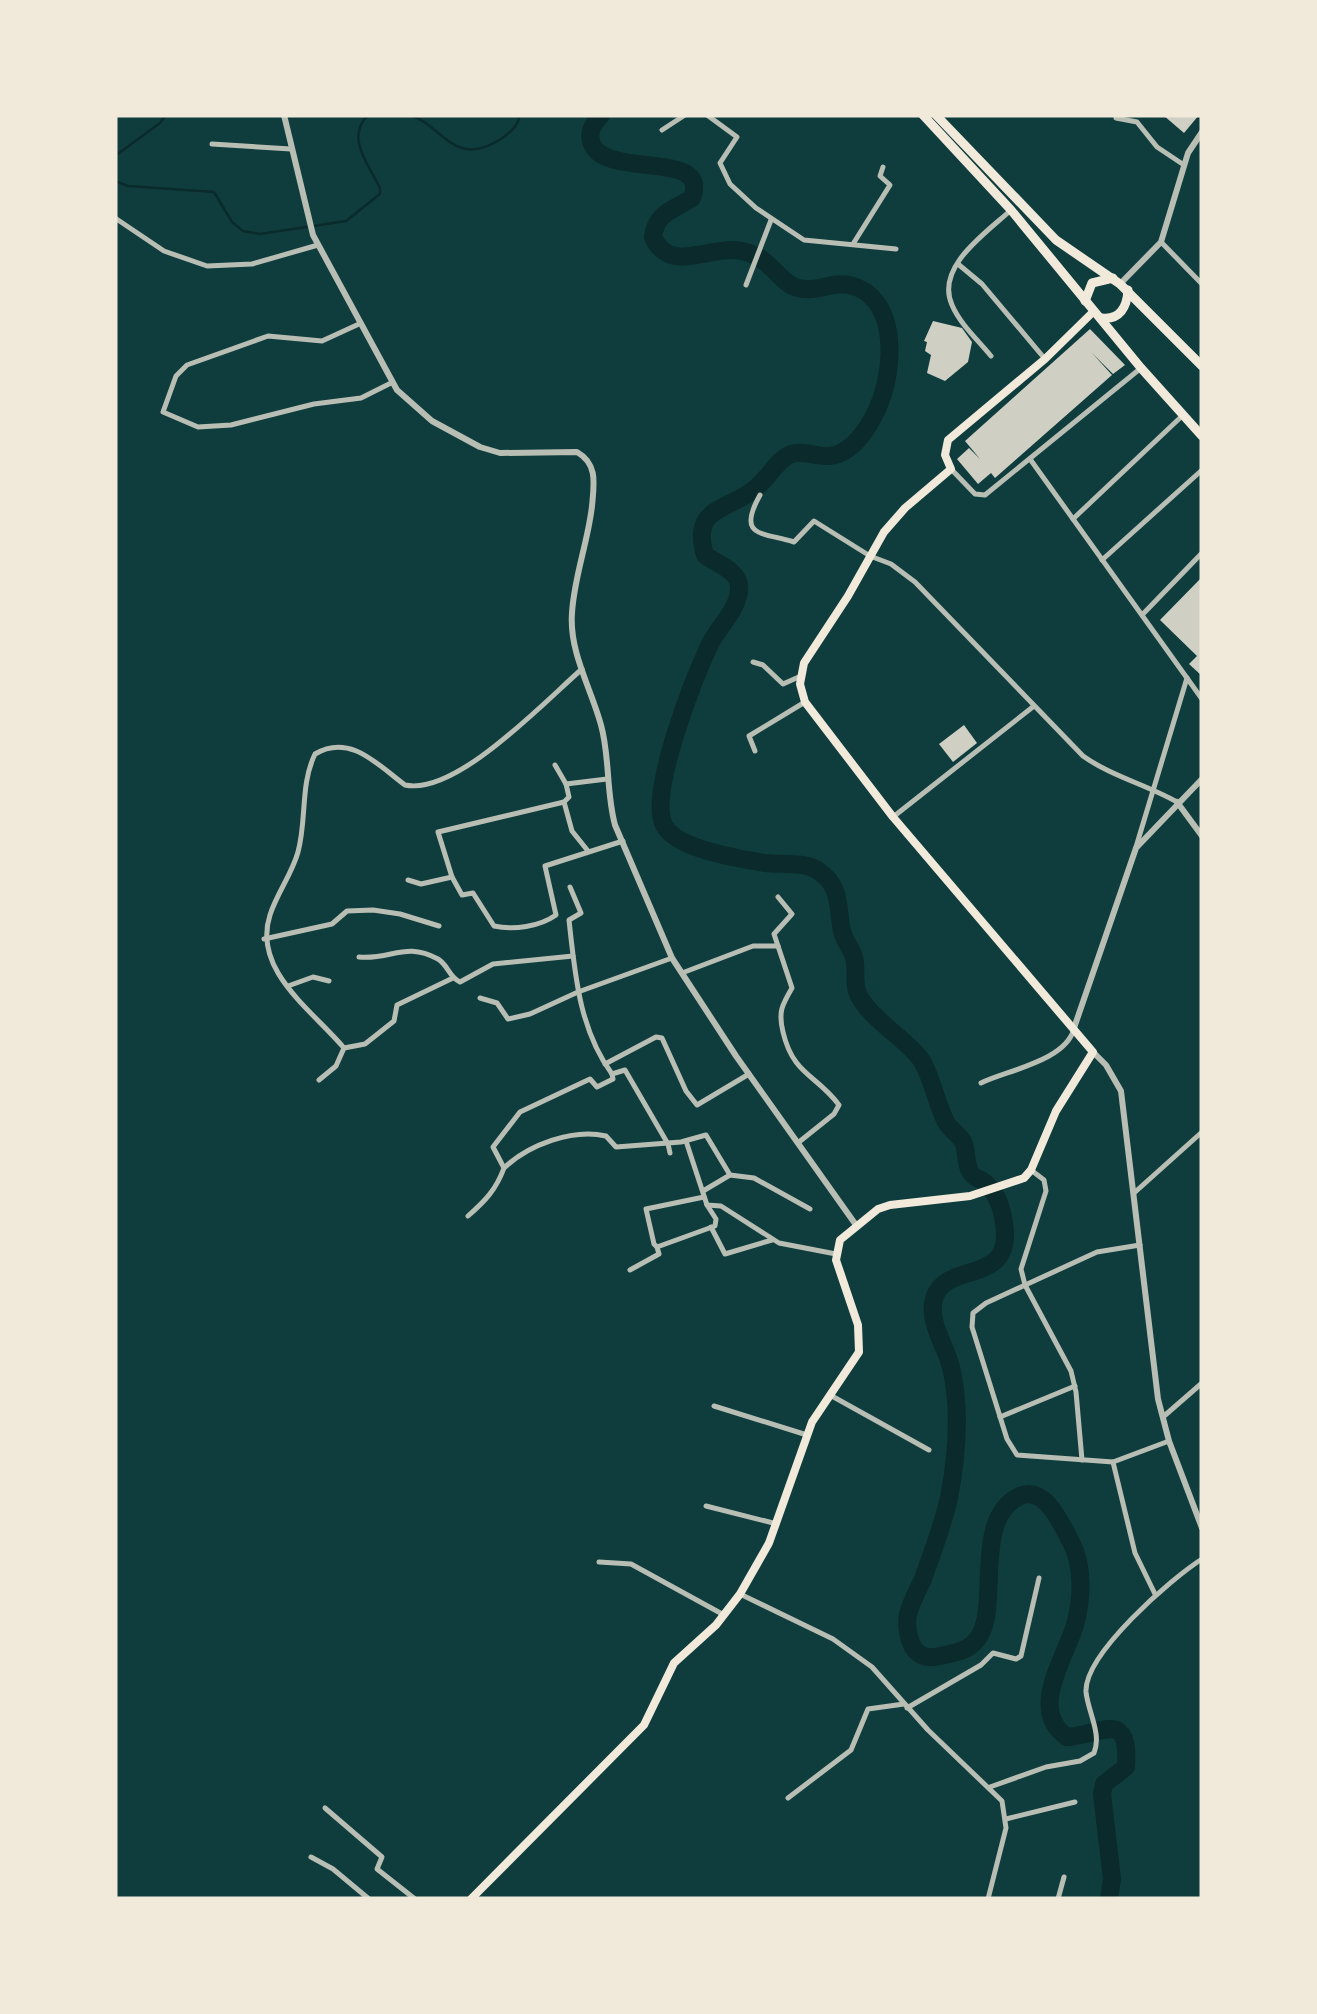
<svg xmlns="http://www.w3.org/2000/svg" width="1317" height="2014" font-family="Mulish,sans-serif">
<rect width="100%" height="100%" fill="#0f3d3e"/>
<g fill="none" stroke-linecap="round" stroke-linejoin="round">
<g stroke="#0a2a2b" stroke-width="2.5">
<path d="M 410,115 C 444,126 453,169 501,139 C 511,132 517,127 520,115"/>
<polyline points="115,156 160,123 166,115"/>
<path d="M 115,181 L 128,186 L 214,192 L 232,222 L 243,231 L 260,234 L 346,221 L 380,194 L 380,188 C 369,165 345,138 368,115"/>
</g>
<path stroke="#0a2a2b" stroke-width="18" d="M 601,115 C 594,123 587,132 592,144 C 606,179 711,149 692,198 C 674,210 656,212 653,237 C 669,273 706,248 735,250 C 771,253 777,283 798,288 C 816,293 833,281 850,285 C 897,297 894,361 882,397 C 874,420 855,454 829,456 C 816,457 803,450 791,454 C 777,460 769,477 758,486 C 732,511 690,504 705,555 C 717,564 737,570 739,585 C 741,607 719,626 710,644 C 694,678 650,789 663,823 C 673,849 740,859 765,863 C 782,865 806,861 820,872 C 842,888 837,908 842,931 C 844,940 851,948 854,957 C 858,973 851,986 862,1001 C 877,1024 909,1041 922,1061 C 933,1080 936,1103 946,1122 C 951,1131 960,1134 964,1144 C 967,1152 965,1162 970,1171 C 975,1180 976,1176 984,1182 C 997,1192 1002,1208 1004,1223 C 1015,1290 939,1257 933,1304 C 930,1325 946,1347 951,1367 C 961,1410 957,1456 949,1498 C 943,1525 932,1553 923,1579 C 918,1590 911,1602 908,1614 C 906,1624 908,1641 915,1650 C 922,1658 930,1658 940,1656 C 956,1653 972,1650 980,1635 C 999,1603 973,1517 1020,1496 C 1046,1485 1062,1526 1071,1542 C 1084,1567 1082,1599 1075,1625 C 1065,1659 1028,1710 1067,1737 C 1101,1735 1130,1708 1126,1767 L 1104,1784 L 1102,1794 L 1112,1879 L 1109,1899"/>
</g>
<g fill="#cfcfc3">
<polygon points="1163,115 1199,115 1184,133"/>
<polygon points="933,321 962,328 972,342 968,362 945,381 927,373 931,355 925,351 927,342 924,341"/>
<polygon points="1090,329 1125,365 1113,374 1092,353 1112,375 995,478 991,473 978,484 957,459 969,448 980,459 965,441"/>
<polygon points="1202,577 1202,676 1189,664 1197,656 1160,620"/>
<polygon points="964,725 977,743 953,762 939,744"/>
</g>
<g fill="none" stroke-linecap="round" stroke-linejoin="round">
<g stroke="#b8beb3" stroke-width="5">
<polyline points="707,115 737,137 720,163 730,184 756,208 804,240 896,249"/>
<polyline points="1116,118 1137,122 1157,147 1184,165"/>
<polyline points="662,130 685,115"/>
<polyline points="212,144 291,149"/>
<polyline points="115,218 164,251 207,266 252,264 318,245"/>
<polyline points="1161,242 1202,284"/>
<polyline points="853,244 890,185 880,176 883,167"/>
<polyline points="958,264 982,284 1045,359"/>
<polyline points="746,285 771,220"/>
<polyline points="359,324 322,341 268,336 187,365 176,376 163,412 198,427 231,425 314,404 361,398 391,383"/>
<path d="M 991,356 C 978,340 960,324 952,305 C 935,267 986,233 1011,210"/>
<polyline points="1030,459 1202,699"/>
<polyline points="951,469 975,494 985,495 1141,368"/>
<path d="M 760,495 C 736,538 763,532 794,542 L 814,521 L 870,556 L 891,564 L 915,582 L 1083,756 C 1111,776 1147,785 1177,802"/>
<polyline points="1073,519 1182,416"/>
<polyline points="1102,560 1202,470"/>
<polyline points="1142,615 1202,553"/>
<polyline points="753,662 763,665 783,684 801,676"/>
<polyline points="755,751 749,736 805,702"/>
<polyline points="555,765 566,784"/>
<polyline points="564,802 572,831 588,851"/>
<polyline points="893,817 1034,706"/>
<polyline points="1136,847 1187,678"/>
<polyline points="452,877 438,832 564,802 569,797 566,784 607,779"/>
<path d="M 408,880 L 421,884 L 452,877 L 462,895 L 473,893 L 494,926 C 514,930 539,927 556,915 L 545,866 L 623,841"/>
<path d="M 570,887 L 581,913 L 569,920 C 575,974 579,1029 612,1074 L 625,1070 L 668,1144 L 670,1153"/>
<path d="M 778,897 L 792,914 L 774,934 L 792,988 C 782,1005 778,1012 783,1032 C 793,1075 817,1075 839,1105 L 834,1114 L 799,1142"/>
<polyline points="264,939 332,924 347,911 373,910 400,914 439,926"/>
<path d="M 359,957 C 392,960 405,941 438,959 C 448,965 449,977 460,982 L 493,964 L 573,956"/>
<polyline points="682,973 753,946 778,946"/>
<polyline points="288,986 313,977 329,981"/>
<polyline points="480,998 497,1003 508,1019 530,1014 578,992 672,958"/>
<polyline points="344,1048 365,1044 394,1021 397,1005 453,978"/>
<polyline points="605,1064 656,1037 662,1038 686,1091 697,1105 749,1074"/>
<path d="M 319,1080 L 336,1066 L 344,1048 C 312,1010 252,970 270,915 C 277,893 292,874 298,852 C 307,819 300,785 315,754 C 350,733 378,765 405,785 C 456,796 544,702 582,669"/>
<path d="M 981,1083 C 1008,1070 1065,1061 1074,1029"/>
<polyline points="686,1141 707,1205 721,1206 779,1243 836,1254"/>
<path d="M 504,1168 C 528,1145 573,1128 606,1136 L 616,1147 L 681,1142 L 706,1135 L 730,1175 L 754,1178 L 810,1209"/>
<polyline points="1031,1170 1044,1180 1046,1191 1021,1269 1025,1285 1071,1371 1076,1392 1082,1460"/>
<polyline points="703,1191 730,1175"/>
<polyline points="1134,1193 1202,1132"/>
<polyline points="704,1197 646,1209 654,1244 657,1247 715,1226 716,1219 707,1205"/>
<path d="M 468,1216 C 485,1201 496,1190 504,1168 L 493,1147 L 520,1112 L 590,1079 L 597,1087 L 613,1079 L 612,1074"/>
<polyline points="711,1227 725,1254 772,1240"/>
<polyline points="1140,1245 1097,1252 986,1303 973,1313 972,1327 1007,1439 1017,1455 1113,1462 1169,1441"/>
<polyline points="630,1270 659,1254 657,1247"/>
<polyline points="830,1395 929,1450"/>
<polyline points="714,1406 807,1435"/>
<polyline points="1000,1417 1075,1386"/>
<polyline points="1163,1417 1202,1383"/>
<polyline points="1113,1462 1135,1553 1155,1594"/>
<polyline points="706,1506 777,1524"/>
<polyline points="599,1562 631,1564 724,1615"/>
<polyline points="740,1594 833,1639 872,1667 928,1730 1002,1801 1006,1828 988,1899"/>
<polyline points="907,1708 981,1665 993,1653 1016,1659 1021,1656 1039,1578"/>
<path d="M 990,1787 L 1046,1767 L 1080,1761 L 1094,1753 C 1102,1734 1088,1712 1086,1692 C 1084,1654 1172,1578 1202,1559"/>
<polyline points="788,1798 851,1750 868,1709 904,1704"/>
<polyline points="325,1808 382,1857 377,1869 415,1899"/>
<polyline points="1006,1819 1075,1802"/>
<polyline points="311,1857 333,1869 369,1899"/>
<polyline points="1058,1899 1064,1877"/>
</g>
<g stroke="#b8beb3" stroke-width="6">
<path d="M 284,115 L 313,235 L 397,390 L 432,421 L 480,447 L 500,453 L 577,452 C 598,464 594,484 592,506 C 588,542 574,577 572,613 C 569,652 591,688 601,725 C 610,757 606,792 615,825 L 672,958 L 736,1056 L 856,1225"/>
<polyline points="1120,284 1161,242 1188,153 1202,132"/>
<polyline points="1177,802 1202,836"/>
<polyline points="1074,1028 1136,848 1202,779"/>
<polyline points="1093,1052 1106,1065 1121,1091 1158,1399 1169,1441 1202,1528"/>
</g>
<polyline stroke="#f1e9da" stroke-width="8" points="471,1899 644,1725 674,1663 716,1625 740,1594 769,1543 812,1422 859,1352 858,1325 836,1260 840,1240 878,1209 890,1205 970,1196 1024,1178 1031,1170 1056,1111 1093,1052 893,817 805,702 800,684 804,663 848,596 884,532 905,508 951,469 945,455 948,440 1045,359 1094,311"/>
<g stroke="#f1e9da" stroke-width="9">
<polyline points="923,115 1011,210 1141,368 1202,436"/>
<polyline points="936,115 1056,240 1120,284 1202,366"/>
<polyline points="1085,301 1092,283 1113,278"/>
<path d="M 1102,318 C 1120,320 1127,307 1128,290"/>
</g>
</g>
<rect width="1317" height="2014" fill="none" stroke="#f1e9da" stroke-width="235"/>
</svg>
